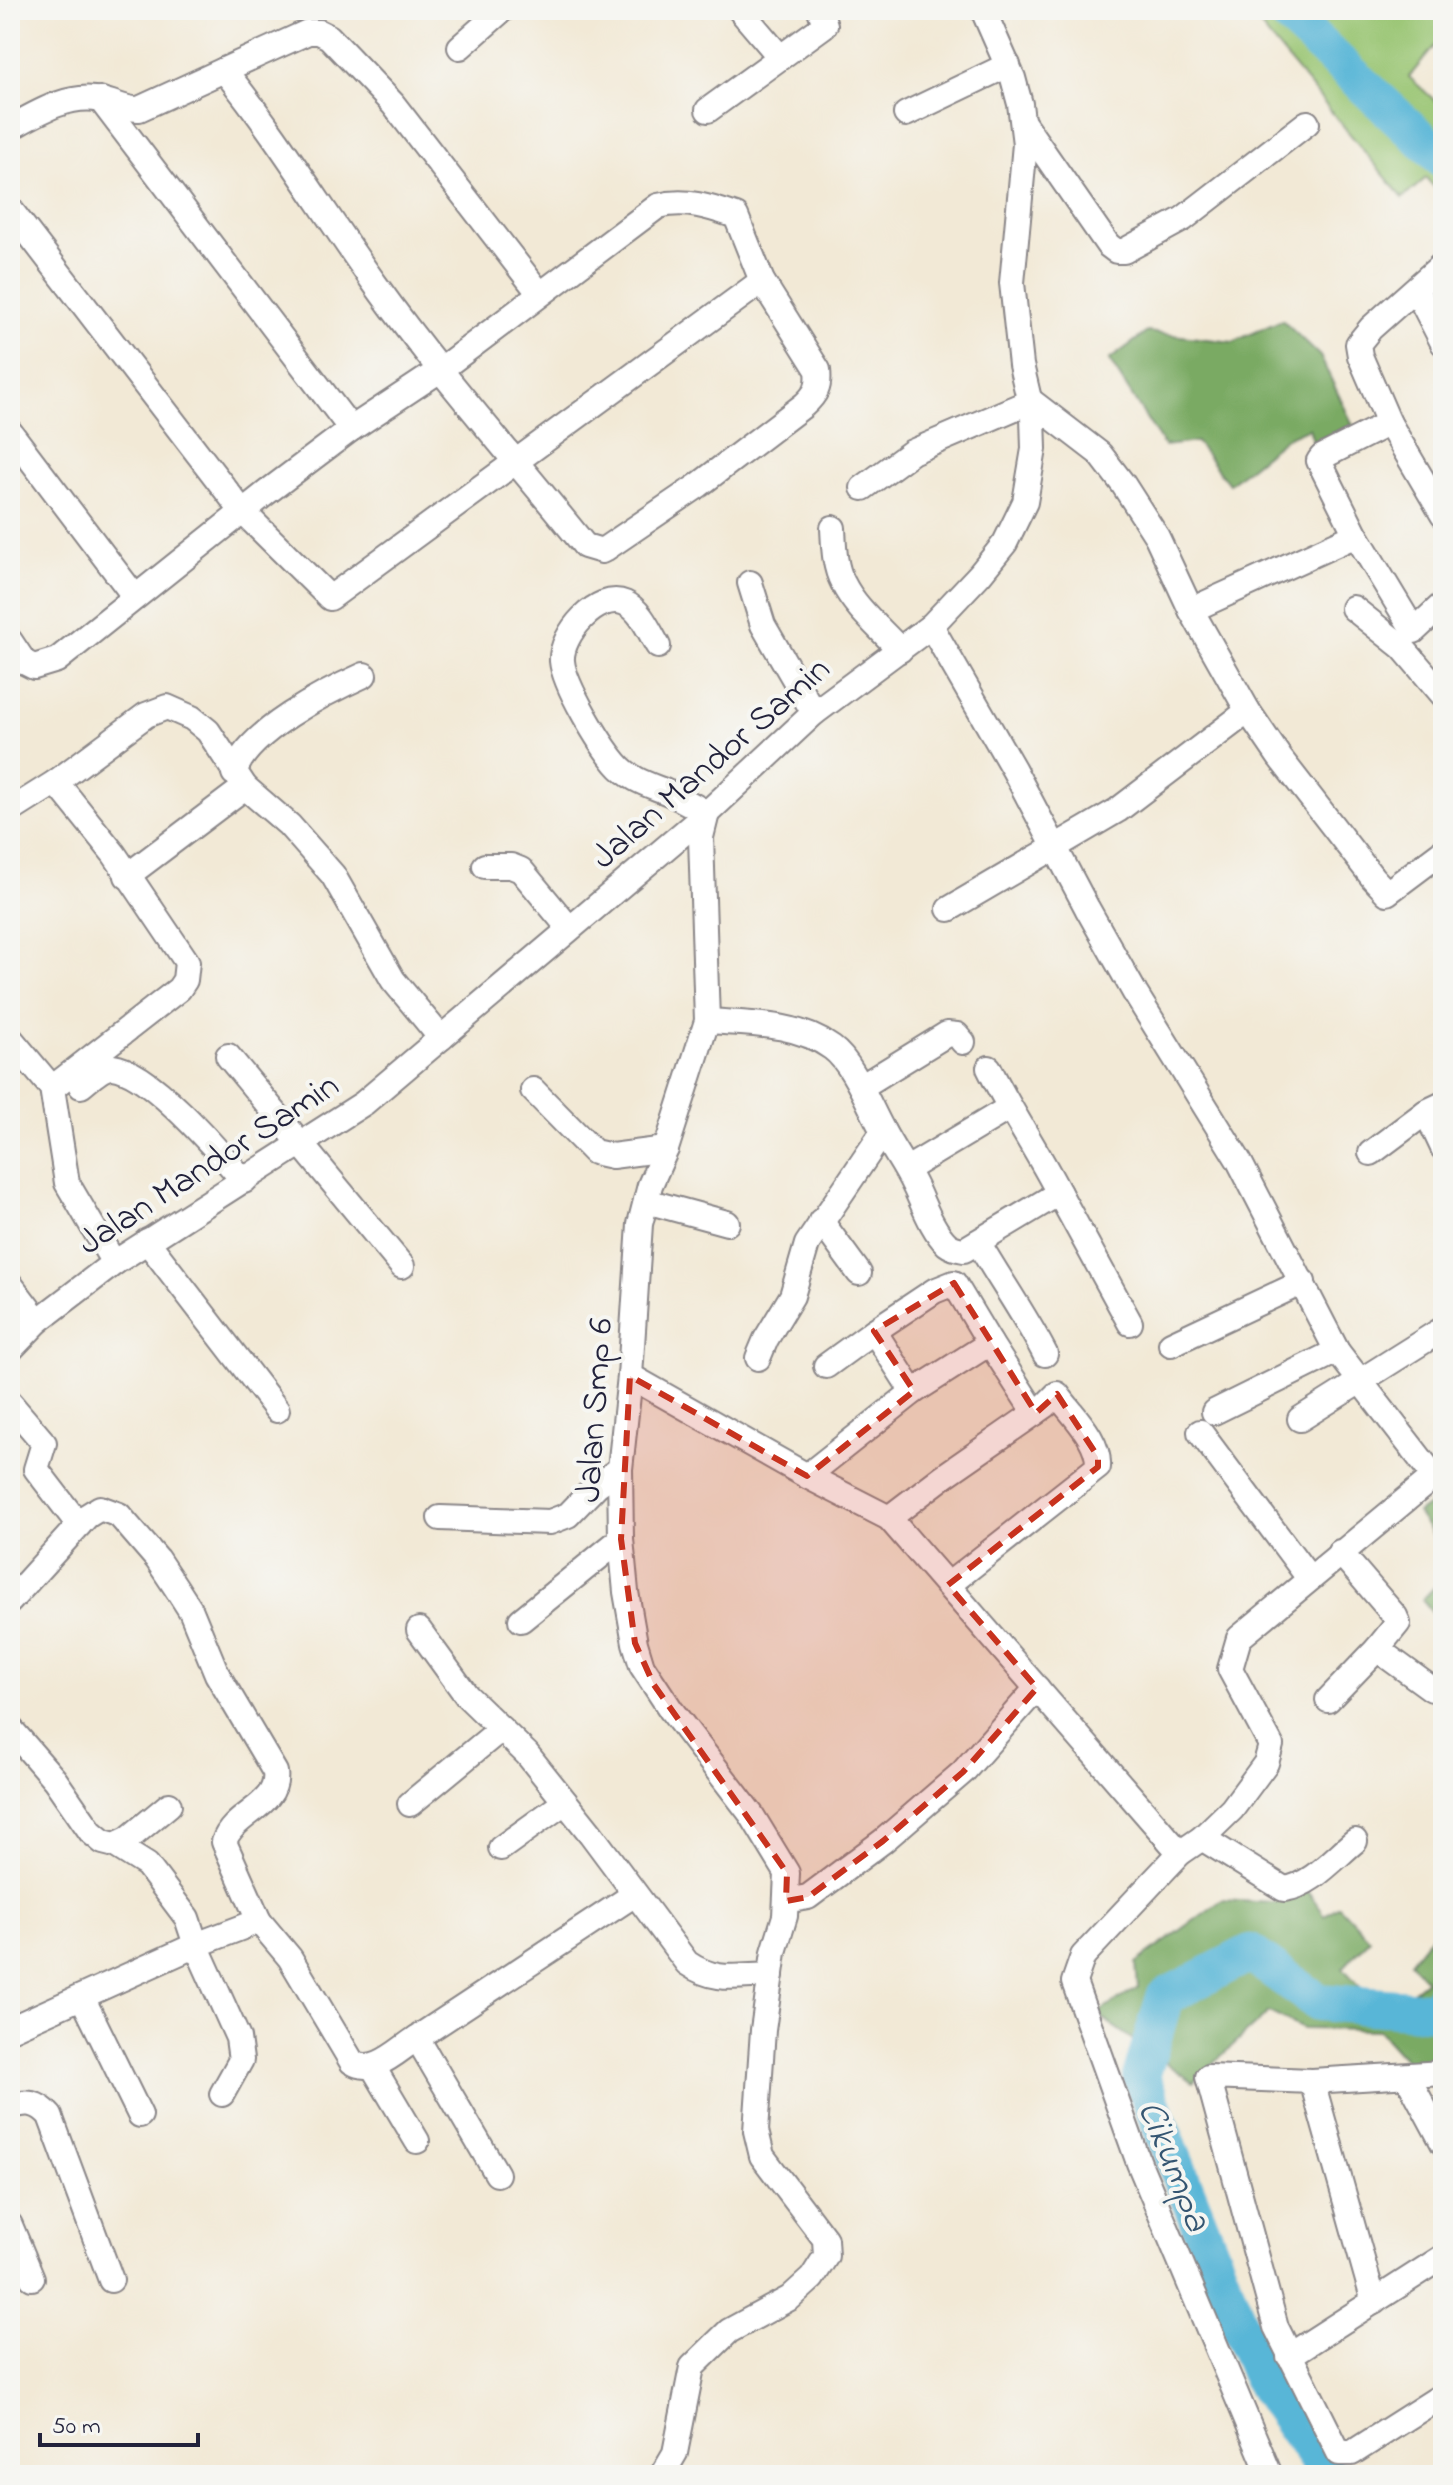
<svg xmlns="http://www.w3.org/2000/svg" width="1453" height="2485" font-family="'Indie Flower',sans-serif">
<rect width="100%" height="100%" fill="#f6f6f2"/>
<filter id="ink" filterUnits="userSpaceOnUse"><feTurbulence type="fractalNoise" baseFrequency=".0125" numOctaves="2"/><feDisplacementMap in="SourceGraphic" scale="16" xChannelSelector="R" yChannelSelector="G"/><feConvolveMatrix kernelMatrix="1 2 1 2 8 2 1 2 1" color-interpolation-filters="sRGB"/></filter>
<filter id="wash" filterUnits="userSpaceOnUse"><feTurbulence type="fractalNoise" baseFrequency=".006" numOctaves="4" result="noise"/><feDisplacementMap in="SourceGraphic" scale="32" xChannelSelector="R" yChannelSelector="G"/><feGaussianBlur stdDeviation="1.8" result="paint"/><feColorMatrix in="noise" values="0 0 0 0 0 0 0 0 0 0 0 0 0 0 0 0 0 1.4 0 .05"/><feComposite in="paint" operator="in"/></filter>
<g filter="url(#wash)">
<rect width="100%" height="100%" fill="#f2e9d6"/>
<polygon fill="#99c572" stroke="#5e7456" stroke-width="2" points="1247,10 1443,10 1443,36 1409,77 1443,108 1443,197 1426,178 1403,198"/>
<g fill="#7aaa64" stroke="#4e6650" stroke-width="2">
<polygon points="1282,320 1320,356 1353,425 1313,442 1309,428 1286,438 1229,484 1196,442 1164,446 1109,360 1147,332 1233,342"/>
<polygon points="1443,1494 1443,1550 1417,1513"/>
<polygon points="1443,1578 1443,1626 1422,1600"/>
<polygon points="1304,1886 1325,1915 1339,1906 1370,1939 1343,1968 1384,2013 1426,1980 1410,1962 1443,1920 1443,2060 1407,2062 1378,2030 1303,2029 1269,2012 1193,2082 1096,2014 1138,1988 1136,1963 1222,1900 1274,1903"/>
</g>
<g fill="none" stroke-linecap="round" stroke-linejoin="round">
<g stroke="#59b6d7" stroke-width="38">
<polyline points="1282,10 1443,159"/>
<polyline points="1328,2475 1260,2377 1141,2077 1165,1997 1250,1953 1318,2002 1436,2011 1443,1998"/>
</g>
</g>
</g>
<g filter="url(#ink)">
<g fill="none" stroke-linecap="round" stroke-linejoin="round">
<defs>
<g id="minor">
<polyline points="740,10 780,57"/>
<polyline points="460,47 502,10"/>
<polyline points="224,70 308,32 319,32 329,37 393,104 540,294"/>
<polyline points="100,99 351,429"/>
<polyline points="708,110 825,25 820,10"/>
<polyline points="906,114 1008,65"/>
<polyline points="1024,124 1108,245 1116,251 1124,251 1183,219 1307,123"/>
<path d="M 10,128 C 37,113 69,93 101,100 C 114,102 125,110 139,109 L 224,70 C 279,138 324,213 375,284 C 440,375 515,459 585,546 L 602,551 L 699,485 L 804,405 C 816,394 820,387 818,370 L 762,281 L 736,216 C 710,207 686,199 658,206 L 440,370 L 351,429 L 266,493 L 57,660 L 34,667 L 24,662 L 10,641"/>
<polyline points="10,209 242,511 330,598 762,281"/>
<polyline points="1443,264 1371,328 1358,344 1360,356 1389,423 1443,515"/>
<polyline points="1416,290 1443,343"/>
<polyline points="1389,423 1322,457 1319,461 1356,535 1414,631 1443,604"/>
<polyline points="10,432 135,597"/>
<polyline points="863,488 912,452 1031,401 1100,454 1123,484 1157,537 1191,610 1248,711 1280,758 1373,878 1387,893 1443,851"/>
<path d="M 833,528 C 834,546 834,566 843,583 C 855,608 881,629 900,650"/>
<polyline points="750,583 763,625 814,713"/>
<polyline points="1353,608 1402,647 1443,695"/>
<polyline points="1191,610 1356,535"/>
<polyline points="931,626 1014,770 1087,908 1135,993 1239,1161 1337,1351 1433,1475"/>
<path d="M 658,646 C 650,633 641,610 625,603 C 598,591 560,635 562,661 C 564,685 600,744 616,763 C 630,780 650,785 669,793 C 682,799 694,806 707,813"/>
<path d="M 234,773 C 247,732 326,692 364,675"/>
<polyline points="10,811 56,782 146,715 167,707 192,718 208,731 245,787 289,825 333,875 393,980 441,1038"/>
<polyline points="485,866 511,866 521,870 569,928"/>
<polyline points="127,876 245,787"/>
<polyline points="949,909 1118,810 1248,711"/>
<path d="M 707,1021 C 748,1024 796,1022 832,1048 C 853,1063 870,1108 883,1131 C 893,1150 905,1166 914,1185 C 923,1203 932,1230 947,1244 C 952,1248 957,1249 964,1250 L 1059,1193 L 1130,1323"/>
<polyline points="10,1038 52,1088 67,1183 114,1263"/>
<polyline points="228,1056 402,1266"/>
<path d="M 989,1068 C 1010,1111 1037,1150 1059,1193"/>
<path d="M 81,1086 C 89,1080 102,1066 113,1067 C 150,1071 219,1152 244,1181"/>
<polyline points="861,1087 947,1034 957,1035 963,1042"/>
<polyline points="52,1088 179,989 185,980 187,962 114,854 56,782"/>
<polyline points="533,1090 594,1152 612,1156 666,1149"/>
<polyline points="1426,1112 1443,1148"/>
<polyline points="1371,1153 1426,1112 1443,1104"/>
<polyline points="907,1169 1009,1108"/>
<polyline points="646,1201 727,1223"/>
<polyline points="821,1221 859,1273"/>
<polyline points="147,1241 277,1410"/>
<path d="M 978,1242 C 1000,1280 1025,1315 1045,1354"/>
<polygon points="954,1283 990,1343 913,1392 874,1331 934,1291"/>
<polyline points="10,1284 38,1321"/>
<polyline points="990,1343 1035,1413"/>
<polyline points="1171,1344 1303,1282"/>
<polyline points="10,1350 38,1321 114,1263 364,1103 707,813 814,713 931,626 980,574 1005,543 1025,502 1034,449 1033,416 1021,365 1012,283 1025,144 1020,104 1013,78 983,10"/>
<polyline points="758,1358 766,1339 792,1296 807,1244 883,1132"/>
<polyline points="826,1366 874,1331"/>
<polyline points="630,1376 807,1476 889,1518 1180,1853"/>
<polyline points="10,1403 44,1443 36,1469 79,1525"/>
<polyline points="1214,1412 1337,1351"/>
<polyline points="1300,1419 1443,1329"/>
<polyline points="1200,1432 1309,1578"/>
<polyline points="807,1476 913,1392"/>
<polyline points="440,1518 550,1522 568,1515 597,1485 620,1469"/>
<path d="M 889,1518 L 944,1476 L 1045,1406 L 1057,1394 C 1072,1415 1100,1440 1098,1467 L 948,1585"/>
<polyline points="1340,1552 1395,1616 1398,1623 1377,1649 1432,1689"/>
<path d="M 10,1601 L 87,1516 L 100,1508 L 119,1515 L 157,1559 L 175,1586 L 191,1611 L 217,1674 L 275,1772 C 280,1806 233,1813 224,1842 L 259,1921"/>
<polyline points="521,1620 621,1539"/>
<path d="M 419,1630 L 467,1696 L 527,1754 L 591,1834 L 687,1963 C 716,1983 736,1976 771,1975"/>
<polyline points="1328,1700 1377,1649"/>
<polyline points="10,1728 55,1780 91,1832 103,1842 115,1845 128,1839 169,1805"/>
<polyline points="410,1804 501,1729"/>
<path d="M 1202,1838 L 1284,1889 C 1311,1886 1334,1858 1355,1841"/>
<polyline points="115,1845 147,1865 187,1918 196,1945 238,2038 241,2060 222,2094"/>
<polyline points="501,1848 565,1802"/>
<polyline points="786,1901 808,1897 883,1841 963,1772 1037,1688"/>
<polyline points="82,1997 140,2115"/>
<path d="M 10,2029 L 196,1945 L 259,1921 L 290,1958 L 352,2062 C 374,2076 398,2050 417,2038"/>
<polyline points="373,2067 417,2141"/>
<polyline points="1443,2073 1312,2081 1208,2077 1276,2327 1339,2453 1352,2453 1443,2395"/>
<polyline points="1407,2076 1443,2143"/>
<polyline points="1312,2081 1374,2302"/>
<path d="M 10,2107 C 27,2101 38,2102 50,2116 L 111,2280"/>
<polyline points="497,2174 417,2038 635,1894"/>
<polyline points="10,2225 32,2278"/>
<polyline points="1289,2356 1443,2257"/>
<polyline points="662,2475 675,2453 692,2367 729,2331 790,2298 812,2278 826,2256 825,2239 762,2156 756,2131 763,2030 774,1952 785,1916 787,1873 751,1814 671,1710 642,1666 635,1643 626,1592 621,1539 620,1469 630,1376 640,1224 650,1185 666,1149 707,1021 701,837 707,813"/>
<polyline points="1270,2475 1139,2163 1074,1982 1083,1956 1180,1853 1202,1838 1232,1809 1266,1763 1271,1745 1230,1669 1239,1638 1443,1469"/>
</g>
</defs>
<use href="#minor" stroke="#8a8688" stroke-width="28"/>
<use href="#minor" stroke="#fff" stroke-width="24"/>
</g>
</g>
<path fill="#c8321e" fill-opacity="0.2" stroke="#c8321e" stroke-width="6" stroke-dasharray="16 10" stroke-linejoin="round" d="M 954,1283 L 1036,1413 L 1057,1394 L 1098,1457 L 1098,1467 L 948,1585 L 1037,1688 L 963,1772 L 883,1841 L 808,1897 L 786,1901 L 787,1873 L 654,1685 L 635,1643 L 621,1539 L 630,1376 L 807,1476 L 914,1391 L 874,1331 Z"/>
<g text-anchor="middle" stroke-width="8" stroke-linejoin="round" paint-order="stroke">
<g font-size="36" fill="#22223b" stroke="#f6f6f2">
<text transform="translate(709 761) rotate(-41)" y="13">Jalan Mandor Samin</text>
<text transform="translate(207 1162) rotate(-33)" y="13">Jalan Mandor Samin</text>
<text transform="translate(592 1410) rotate(-86)" y="13">Jalan Smp 6</text>
</g>
<g font-size="38" font-style="italic" fill="#355672" stroke="#f6f6f2">
<text transform="translate(1176 2165) rotate(68)" y="13">Cikumpa</text>
</g>
</g>
<rect width="1453" height="2485" fill="none" stroke="#f6f6f2" stroke-width="40"/>
<path d="M40 2433v12h158v-12" fill="none" stroke="#22223b" stroke-width="4"/>
<text x="52" y="2433" font-size="24" fill="#22223b" stroke="#f6f6f2" stroke-width="6" paint-order="stroke">50 m</text>
</svg>
